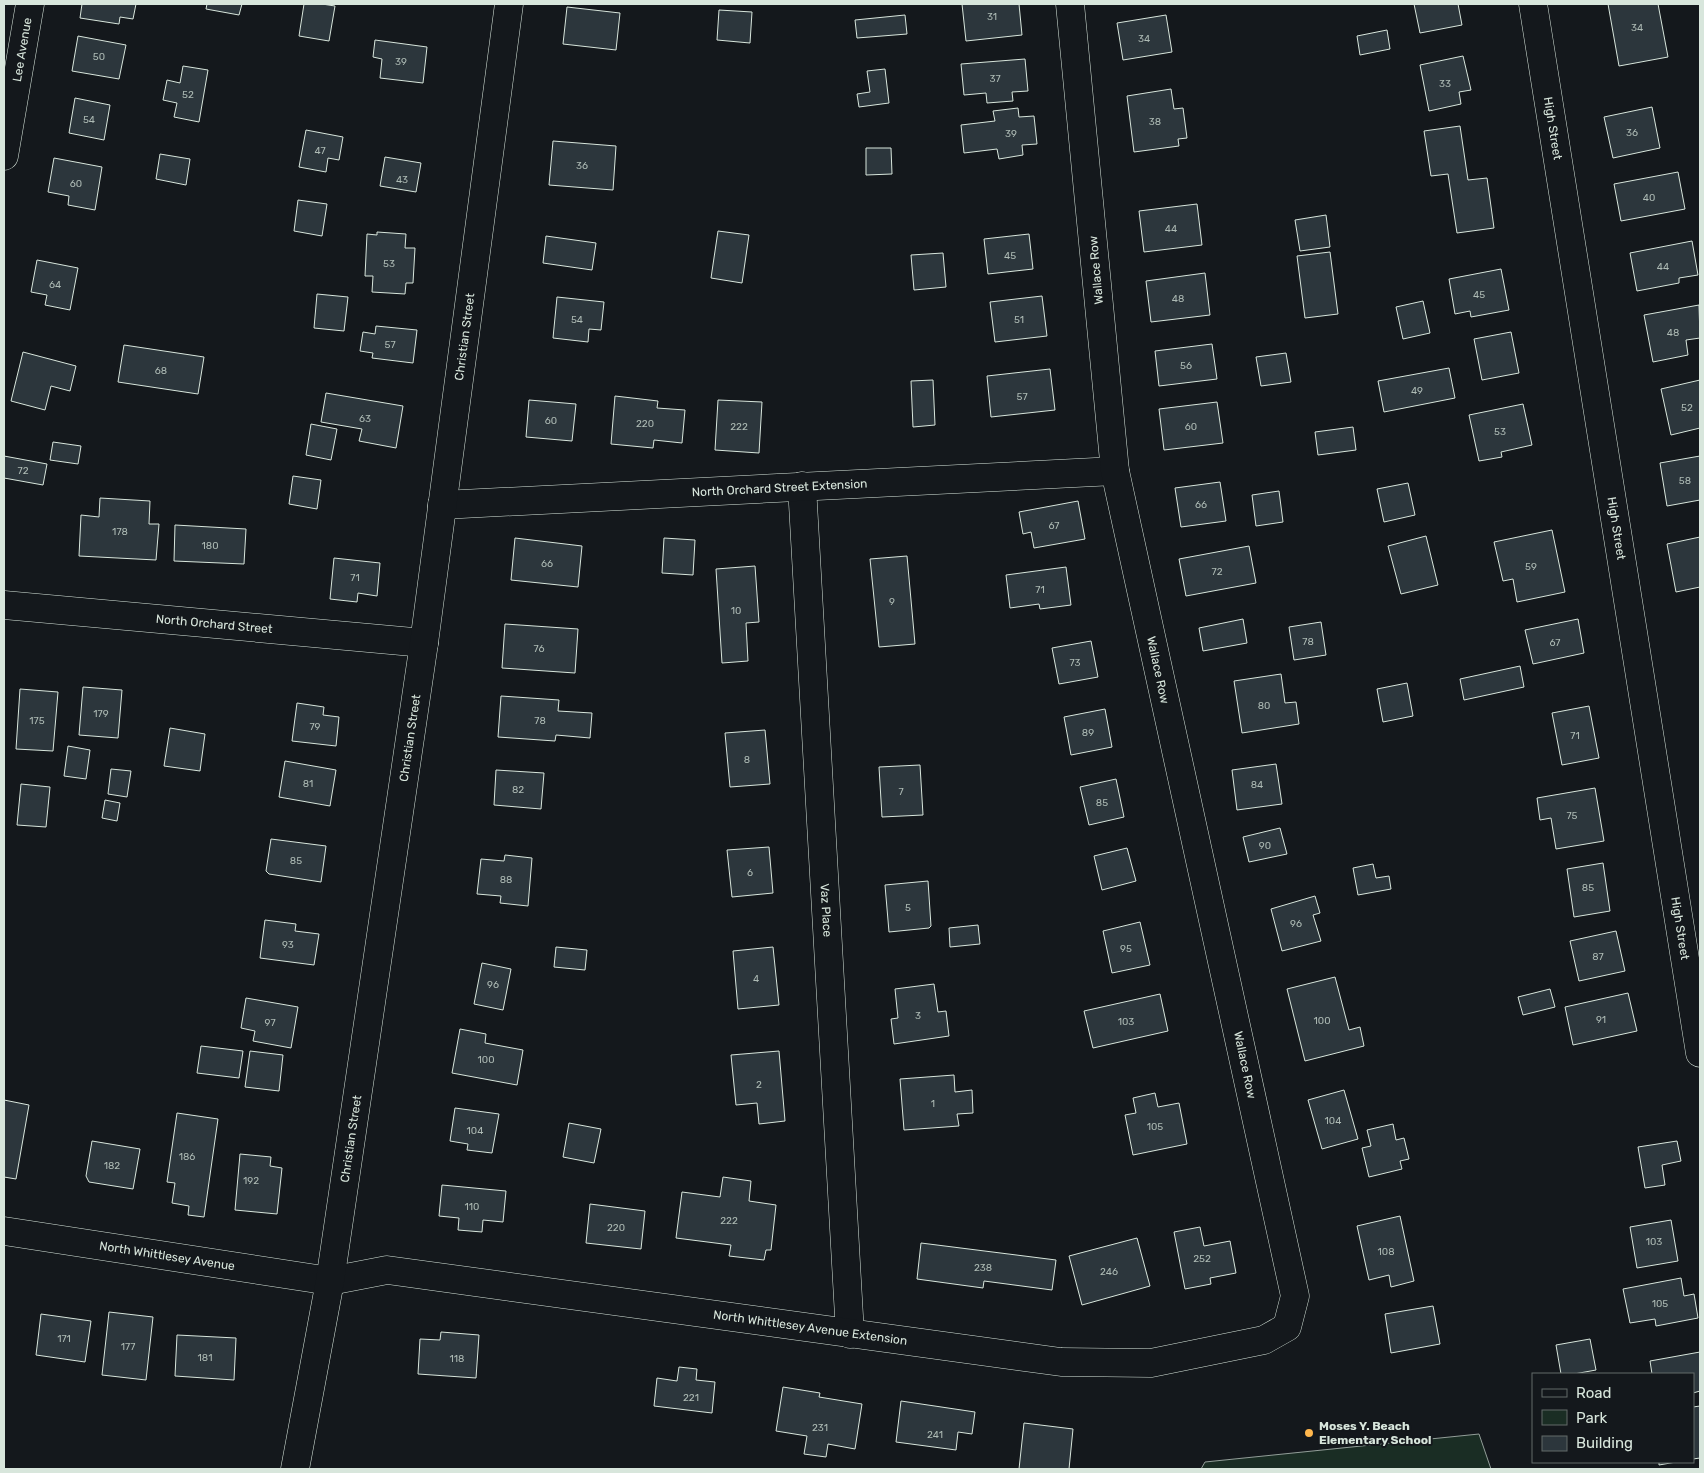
<svg xmlns="http://www.w3.org/2000/svg" width="1704" height="1473" font-family="Rubik,sans-serif">
<rect width="100%" height="100%" fill="#14181c"/>
<polygon fill="#1a2d24" stroke="#939e99" points="1479,1434 1491,1469 1201,1469 1205,1462"/>
<g fill="#2c363c" stroke="#d8e6dc">
<polygon points="82,4 136,4 133,19 120,17 119,24 80,18"/>
<polygon points="207,4 242,4 239,15 206,9"/>
<polygon points="304,4 322,4 335,6 329,41 299,36"/>
<polygon points="962,4 1019,4 1022,35 966,41"/>
<polygon points="1414,4 1458,4 1462,25 1420,33"/>
<polygon points="1608,4 1658,4 1668,57 1619,66"/>
<polygon points="567,7 620,13 616,50 563,44"/>
<polygon points="719,10 752,12 750,43 717,40"/>
<polygon points="905,15 907,34 857,38 855,20"/>
<polygon points="1166,15 1172,52 1123,60 1117,23"/>
<polygon points="1387,30 1390,49 1360,55 1357,36"/>
<polygon points="78,36 126,45 119,79 72,71"/>
<polygon points="375,40 427,47 423,83 380,78 382,59 373,57"/>
<polygon points="1463,56 1471,90 1459,92 1461,104 1429,111 1420,65"/>
<polygon points="1025,59 1028,91 1012,92 1013,101 987,103 986,93 964,95 961,64"/>
<polygon points="183,66 208,70 199,122 174,117 177,103 163,100 167,80 180,83"/>
<polygon points="885,69 889,103 859,107 857,94 870,92 867,71"/>
<polygon points="1171,89 1174,109 1183,108 1187,138 1178,139 1179,146 1134,152 1127,96"/>
<polygon points="75,98 110,105 104,140 69,133"/>
<polygon points="1652,107 1660,148 1613,158 1604,117"/>
<polygon points="1018,108 1019,117 1034,116 1037,144 1022,145 1023,155 999,159 997,149 964,153 961,125 995,121 993,111"/>
<polygon points="1460,126 1468,180 1487,178 1494,228 1457,233 1448,174 1431,176 1424,131"/>
<polygon points="306,130 343,137 339,160 328,158 326,172 299,167"/>
<polygon points="553,141 616,146 613,190 549,185"/>
<polygon points="866,148 891,148 892,174 866,175"/>
<polygon points="160,154 190,159 186,185 156,179"/>
<polygon points="385,157 421,163 416,192 380,186"/>
<polygon points="54,158 102,167 95,210 68,205 69,196 48,192"/>
<polygon points="1678,172 1685,209 1621,221 1614,184"/>
<polygon points="298,200 327,204 322,236 294,231"/>
<polygon points="1197,204 1202,245 1144,252 1139,211"/>
<polygon points="1326,215 1330,247 1300,251 1295,220"/>
<polygon points="718,231 749,235 742,283 711,278"/>
<polygon points="377,232 406,234 405,248 415,248 413,283 406,283 405,294 372,292 373,276 365,276 367,234 377,235"/>
<polygon points="1029,234 1033,269 988,274 984,239"/>
<polygon points="546,236 596,243 592,270 543,263"/>
<polygon points="1692,241 1698,275 1679,278 1679,283 1637,291 1630,253"/>
<polygon points="1330,252 1338,314 1305,318 1297,256"/>
<polygon points="943,253 946,287 914,290 911,255"/>
<polygon points="37,260 78,268 70,310 45,305 47,295 31,292"/>
<polygon points="1501,269 1509,310 1471,317 1470,311 1455,314 1449,279"/>
<polygon points="1205,273 1210,315 1151,322 1146,281"/>
<polygon points="317,294 348,297 344,331 314,328"/>
<polygon points="1042,296 1047,336 995,342 990,302"/>
<polygon points="557,297 604,302 601,330 589,329 588,342 553,338"/>
<polygon points="1423,301 1430,333 1403,339 1396,307"/>
<polygon points="1699,305 1700,338 1686,340 1688,355 1653,362 1644,315"/>
<polygon points="376,326 417,330 413,363 372,358 373,353 360,351 363,332 375,334"/>
<polygon points="1511,332 1519,373 1482,380 1474,339"/>
<polygon points="1212,344 1217,379 1159,386 1155,351"/>
<polygon points="124,345 204,357 198,394 118,382"/>
<polygon points="23,352 76,366 70,391 51,386 45,410 11,401"/>
<polygon points="1286,353 1291,382 1261,386 1256,357"/>
<polygon points="1449,368 1455,398 1384,412 1378,381"/>
<polygon points="1050,369 1055,410 991,417 987,376"/>
<polygon points="933,380 935,425 913,427 911,381"/>
<polygon points="1700,380 1700,428 1671,435 1661,389"/>
<polygon points="326,393 403,406 396,448 359,441 362,429 321,422"/>
<polygon points="615,396 658,401 657,408 685,410 682,443 654,440 653,448 611,444"/>
<polygon points="529,400 576,404 572,441 526,437"/>
<polygon points="718,400 762,402 759,453 715,450"/>
<polygon points="1217,402 1223,443 1164,450 1159,409"/>
<polygon points="1523,404 1532,445 1501,452 1502,457 1479,461 1469,415"/>
<polygon points="311,424 337,429 331,460 306,455"/>
<polygon points="1353,427 1356,450 1318,455 1315,432"/>
<polygon points="53,442 81,446 78,464 50,460"/>
<polygon points="4,456 47,464 43,485 4,478"/>
<polygon points="1700,456 1700,500 1667,506 1660,463"/>
<polygon points="293,476 321,480 317,509 289,504"/>
<polygon points="1220,482 1226,521 1181,527 1175,488"/>
<polygon points="1408,483 1415,515 1384,522 1377,489"/>
<polygon points="1279,491 1283,522 1256,526 1252,495"/>
<polygon points="100,498 150,501 149,524 159,524 156,560 79,556 81,515 99,517"/>
<polygon points="1078,501 1085,539 1034,548 1031,532 1023,534 1019,512"/>
<polygon points="175,525 246,529 244,564 174,561"/>
<polygon points="1552,530 1565,592 1517,602 1513,579 1503,581 1494,542"/>
<polygon points="1426,536 1438,585 1401,594 1388,546"/>
<polygon points="1700,537 1700,587 1676,592 1667,544"/>
<polygon points="515,538 582,546 578,587 511,580"/>
<polygon points="664,538 695,540 693,575 662,573"/>
<polygon points="1249,546 1256,583 1186,596 1179,559"/>
<polygon points="907,556 915,644 879,647 870,559"/>
<polygon points="334,558 380,563 377,596 358,593 357,602 330,599"/>
<polygon points="755,566 759,622 746,623 748,661 722,663 716,569"/>
<polygon points="1066,567 1071,605 1040,609 1039,604 1010,608 1006,575"/>
<polygon points="1243,619 1247,643 1203,651 1199,628"/>
<polygon points="1578,619 1584,653 1533,664 1525,630"/>
<polygon points="1321,622 1326,655 1294,660 1289,627"/>
<polygon points="505,624 578,629 575,673 502,668"/>
<polygon points="1091,641 1098,677 1059,684 1052,648"/>
<polygon points="1520,666 1524,687 1464,700 1460,679"/>
<polygon points="1281,674 1285,703 1296,702 1299,724 1242,733 1234,681"/>
<polygon points="1407,683 1413,716 1383,722 1377,689"/>
<polygon points="83,687 122,690 118,738 79,735"/>
<polygon points="20,689 58,692 53,751 16,749"/>
<polygon points="501,696 559,700 558,711 592,713 590,738 556,735 555,741 498,737"/>
<polygon points="297,703 324,707 323,715 339,717 336,746 292,741"/>
<polygon points="1589,706 1599,758 1562,765 1552,713"/>
<polygon points="1105,709 1112,747 1071,755 1064,717"/>
<polygon points="170,728 205,734 200,771 164,766"/>
<polygon points="765,730 770,784 730,787 725,733"/>
<polygon points="68,746 90,750 86,779 64,776"/>
<polygon points="285,761 336,770 330,806 279,797"/>
<polygon points="1276,764 1282,804 1237,810 1232,770"/>
<polygon points="920,765 923,815 882,817 879,767"/>
<polygon points="111,769 131,771 127,797 108,794"/>
<polygon points="496,770 544,773 541,809 494,805"/>
<polygon points="1116,779 1124,817 1089,825 1080,787"/>
<polygon points="21,784 50,787 46,827 17,825"/>
<polygon points="1595,788 1604,841 1556,849 1551,818 1540,820 1537,798"/>
<polygon points="105,800 120,803 117,821 102,818"/>
<polygon points="1280,828 1287,854 1249,862 1243,837"/>
<polygon points="271,839 326,846 321,882 269,874 266,871"/>
<polygon points="769,847 773,893 732,897 727,850"/>
<polygon points="1127,848 1136,881 1102,890 1094,856"/>
<polygon points="505,855 532,858 528,906 500,903 501,896 477,894 481,859 504,861"/>
<polygon points="1603,863 1610,911 1574,917 1567,869"/>
<polygon points="1373,864 1376,878 1389,876 1391,889 1358,895 1353,868"/>
<polygon points="928,881 931,926 929,928 889,932 885,885"/>
<polygon points="1315,896 1320,913 1313,915 1321,941 1282,951 1271,909"/>
<polygon points="265,920 296,924 295,931 319,934 314,965 260,958"/>
<polygon points="1140,922 1150,965 1112,973 1103,931"/>
<polygon points="978,925 980,944 950,947 949,928"/>
<polygon points="1616,931 1625,971 1579,981 1570,941"/>
<polygon points="556,947 587,950 585,970 554,967"/>
<polygon points="773,947 779,1005 738,1009 733,951"/>
<polygon points="482,963 511,969 503,1010 474,1004"/>
<polygon points="1335,977 1349,1030 1360,1027 1364,1046 1305,1061 1287,989"/>
<polygon points="934,984 938,1012 946,1011 949,1036 894,1044 891,1019 898,1018 895,989"/>
<polygon points="1550,989 1555,1007 1523,1015 1518,997"/>
<polygon points="1628,993 1637,1031 1573,1045 1565,1007"/>
<polygon points="1160,994 1168,1031 1093,1048 1084,1011"/>
<polygon points="246,998 298,1007 291,1048 253,1041 255,1031 241,1028"/>
<polygon points="460,1029 486,1034 485,1043 523,1050 517,1085 452,1073"/>
<polygon points="201,1046 243,1051 239,1078 197,1073"/>
<polygon points="250,1051 283,1055 279,1091 245,1087"/>
<polygon points="779,1051 785,1121 759,1124 757,1103 736,1105 731,1055"/>
<polygon points="954,1075 955,1092 972,1090 973,1113 957,1114 959,1126 904,1130 900,1079"/>
<polygon points="1344,1090 1358,1139 1322,1149 1308,1100"/>
<polygon points="1155,1093 1158,1107 1179,1103 1187,1144 1133,1155 1125,1115 1136,1113 1133,1098"/>
<polygon points="4,1100 29,1105 16,1179 4,1177"/>
<polygon points="455,1108 499,1114 492,1153 467,1150 468,1144 450,1141"/>
<polygon points="177,1113 218,1119 204,1217 188,1215 189,1206 172,1203 175,1183 167,1182"/>
<polygon points="569,1123 601,1129 594,1163 563,1157"/>
<polygon points="1393,1124 1396,1140 1404,1138 1409,1159 1400,1161 1402,1169 1369,1177 1362,1148 1371,1146 1367,1130"/>
<polygon points="92,1141 140,1149 133,1189 89,1182 86,1176"/>
<polygon points="1677,1141 1681,1161 1662,1165 1665,1185 1645,1188 1638,1147"/>
<polygon points="240,1154 271,1157 270,1166 282,1168 277,1214 235,1210"/>
<polygon points="723,1177 751,1181 749,1201 776,1205 771,1250 766,1250 764,1260 729,1256 731,1245 676,1238 682,1192 720,1197"/>
<polygon points="442,1185 506,1191 503,1222 483,1220 482,1232 458,1230 459,1218 439,1216"/>
<polygon points="590,1204 645,1211 641,1249 586,1243"/>
<polygon points="1400,1216 1414,1281 1391,1287 1389,1275 1369,1280 1357,1226"/>
<polygon points="1671,1220 1678,1261 1637,1268 1630,1227"/>
<polygon points="1200,1227 1204,1246 1230,1241 1236,1273 1210,1278 1211,1284 1185,1289 1174,1232"/>
<polygon points="1137,1238 1150,1286 1082,1305 1069,1256"/>
<polygon points="921,1243 1056,1260 1052,1290 984,1281 983,1288 917,1279"/>
<polygon points="1681,1278 1684,1296 1694,1294 1698,1318 1656,1326 1655,1319 1630,1323 1623,1289"/>
<polygon points="1433,1306 1440,1344 1391,1353 1385,1314"/>
<polygon points="109,1312 153,1317 146,1380 102,1375"/>
<polygon points="41,1314 91,1321 85,1362 36,1355"/>
<polygon points="441,1332 479,1335 476,1378 418,1374 420,1339 440,1340"/>
<polygon points="177,1335 236,1338 234,1380 175,1376"/>
<polygon points="1590,1339 1596,1370 1574,1374 1561,1374 1556,1345"/>
<polygon points="1700,1352 1700,1391 1693,1393 1693,1374 1652,1374 1650,1361"/>
<polygon points="679,1367 697,1369 696,1380 715,1382 712,1413 654,1406 657,1378 677,1381"/>
<polygon points="783,1387 820,1393 819,1397 862,1404 855,1449 828,1444 826,1457 804,1454 807,1436 776,1431"/>
<polygon points="901,1401 975,1412 972,1434 958,1432 956,1450 896,1442"/>
<polygon points="1700,1406 1700,1458 1693,1459 1693,1407"/>
<polygon points="1024,1423 1073,1429 1069,1469 1019,1469"/>
<polygon points="1659,1462 1676,1462 1659,1465"/>
</g>
<g fill="none" stroke-linecap="round" stroke-linejoin="round">
<defs>
<g id="minor">
<path id="s1" d="M 1533,4 L 1700,1053"/>
<path id="s2" d="M 4,156 L 30,4"/>
<path id="s3" d="M 802,486 L 850,1334"/>
<path id="s4" d="M 442,505 L 1115,471"/>
<path id="s5" d="M 4,605 L 424,643"/>
<path id="s6" d="M 4,1231 L 330,1281 L 387,1270 L 1061,1362 L 1151,1363 L 1264,1340 L 1287,1327 L 1295,1296 L 1115,471 L 1070,4"/>
</g>
<g id="major">
<path id="s7" d="M 295,1469 L 330,1281 L 424,643 L 509,4"/>
</g>
</defs>
<use href="#minor" stroke="#d8e6dc" stroke-width="29"/>
<use href="#major" stroke="#d8e6dc" stroke-width="29"/>
<use href="#minor" stroke="#14181c" stroke-width="28"/>
<use href="#major" stroke="#14181c" stroke-width="28"/>
</g>
<circle fill="#ffb74d" stroke="#14181c" stroke-width="2" cx="1309" cy="1433" r="5"/>
<g text-anchor="middle" stroke-width="4" stroke-linejoin="round" paint-order="stroke">
<g font-size="10" fill="#adbab4">
<text x="992" y="20">31</text>
<text x="1637" y="31">34</text>
<text x="1144" y="42">34</text>
<text x="99" y="60">50</text>
<text x="401" y="65">39</text>
<text x="995" y="82">37</text>
<text x="1445" y="87">33</text>
<text x="188" y="98">52</text>
<text x="89" y="123">54</text>
<text x="1155" y="125">38</text>
<text x="1632" y="136">36</text>
<text x="1011" y="137">39</text>
<text x="320" y="154">47</text>
<text x="582" y="169">36</text>
<text x="402" y="183">43</text>
<text x="76" y="187">60</text>
<text x="1649" y="201">40</text>
<text x="1171" y="232">44</text>
<text x="1010" y="259">45</text>
<text x="389" y="267">53</text>
<text x="1663" y="270">44</text>
<text x="55" y="288">64</text>
<text x="1479" y="298">45</text>
<text x="1178" y="302">48</text>
<text x="577" y="323">54</text>
<text x="1019" y="323">51</text>
<text x="1673" y="336">48</text>
<text x="390" y="348">57</text>
<text x="1186" y="369">56</text>
<text x="161" y="374">68</text>
<text x="1417" y="394">49</text>
<text x="1022" y="400">57</text>
<text x="1687" y="411">52</text>
<text x="365" y="422">63</text>
<text x="551" y="424">60</text>
<text x="645" y="427">220</text>
<text x="739" y="430">222</text>
<text x="1191" y="430">60</text>
<text x="1500" y="435">53</text>
<text x="23" y="474">72</text>
<text x="1685" y="484">58</text>
<text x="1201" y="508">66</text>
<text x="1054" y="529">67</text>
<text x="120" y="535">178</text>
<text x="210" y="549">180</text>
<text x="547" y="567">66</text>
<text x="1531" y="570">59</text>
<text x="1217" y="575">72</text>
<text x="355" y="581">71</text>
<text x="1040" y="593">71</text>
<text x="892" y="605">9</text>
<text x="736" y="614">10</text>
<text x="1308" y="645">78</text>
<text x="1555" y="646">67</text>
<text x="539" y="652">76</text>
<text x="1075" y="666">73</text>
<text x="1264" y="709">80</text>
<text x="101" y="717">179</text>
<text x="37" y="724">175</text>
<text x="540" y="724">78</text>
<text x="315" y="730">79</text>
<text x="1088" y="736">89</text>
<text x="1575" y="739">71</text>
<text x="747" y="763">8</text>
<text x="308" y="787">81</text>
<text x="1257" y="788">84</text>
<text x="518" y="793">82</text>
<text x="901" y="795">7</text>
<text x="1102" y="806">85</text>
<text x="1572" y="819">75</text>
<text x="1265" y="849">90</text>
<text x="296" y="864">85</text>
<text x="750" y="876">6</text>
<text x="506" y="883">88</text>
<text x="1588" y="891">85</text>
<text x="908" y="911">5</text>
<text x="1296" y="927">96</text>
<text x="288" y="948">93</text>
<text x="1126" y="952">95</text>
<text x="1598" y="960">87</text>
<text x="756" y="982">4</text>
<text x="493" y="988">96</text>
<text x="918" y="1019">3</text>
<text x="1601" y="1023">91</text>
<text x="1322" y="1024">100</text>
<text x="1126" y="1025">103</text>
<text x="270" y="1026">97</text>
<text x="486" y="1063">100</text>
<text x="759" y="1088">2</text>
<text x="933" y="1107">1</text>
<text x="1333" y="1124">104</text>
<text x="1155" y="1130">105</text>
<text x="475" y="1134">104</text>
<text x="187" y="1160">186</text>
<text x="112" y="1169">182</text>
<text x="251" y="1184">192</text>
<text x="472" y="1210">110</text>
<text x="729" y="1224">222</text>
<text x="616" y="1231">220</text>
<text x="1654" y="1245">103</text>
<text x="1386" y="1255">108</text>
<text x="1202" y="1262">252</text>
<text x="983" y="1271">238</text>
<text x="1109" y="1275">246</text>
<text x="1660" y="1307">105</text>
<text x="64" y="1342">171</text>
<text x="128" y="1350">177</text>
<text x="205" y="1361">181</text>
<text x="457" y="1362">118</text>
<text x="691" y="1401">221</text>
<text x="820" y="1431">231</text>
<text x="935" y="1438">241</text>
</g>
<g font-size="12" fill="#d8e6dc" stroke="#14181c">
<text dy="4" stroke="none"><textPath href="#s2" startOffset="108">Lee Avenue</textPath></text>
<text dy="4" stroke="none"><textPath href="#s1" startOffset="126">High Street</textPath></text>
<text transform="translate(1096 270) rotate(-95)" y="4">Wallace Row</text>
<text dy="4" stroke="none"><textPath href="#s7" startOffset="1145">Christian Street</textPath></text>
<text dy="4" stroke="none"><textPath href="#s4" startOffset="338">North Orchard Street Extension</textPath></text>
<text dy="4" stroke="none"><textPath href="#s1" startOffset="531">High Street</textPath></text>
<text dy="4" stroke="none"><textPath href="#s5" startOffset="211">North Orchard Street</textPath></text>
<text transform="translate(1158 670) rotate(78)" y="4">Wallace Row</text>
<text dy="4" stroke="none"><textPath href="#s7" startOffset="740">Christian Street</textPath></text>
<text dy="4" stroke="none"><textPath href="#s3" startOffset="425">Vaz Place</textPath></text>
<text dy="4" stroke="none"><textPath href="#s1" startOffset="936">High Street</textPath></text>
<text transform="translate(1245 1065) rotate(78)" y="4">Wallace Row</text>
<text dy="4" stroke="none"><textPath href="#s7" startOffset="335">Christian Street</textPath></text>
<text dy="4" stroke="none"><textPath href="#s6" startOffset="165">North Whittlesey Avenue</textPath></text>
<text dy="4" stroke="none"><textPath href="#s6" startOffset="815">North Whittlesey Avenue Extension</textPath></text>
</g>
<g font-size="12" font-weight="bold" fill="#d8e6dc" stroke="#14181c" text-anchor="start">
<text x="1319" y="1430">Moses Y. Beach<tspan x="1319" dy="14">Elementary School</tspan></text>
</g>
</g>
<rect width="1704" height="1473" fill="none" stroke="#d8e6dc" stroke-width="10"/>
<rect x="1532" y="1373" width="162" height="90" fill="#14181c" stroke="#626a69"/>
<rect x="1542" y="1389" width="25" height="8" fill="#14181c" stroke="#626a69"/>
<text x="1576" y="1398" font-size="15" fill="#d8e6dc">Road</text>
<rect x="1542" y="1410" width="25" height="15" fill="#1a2d24" stroke="#626a69"/>
<text x="1576" y="1423" font-size="15" fill="#d8e6dc">Park</text>
<rect x="1542" y="1436" width="25" height="15" fill="#2c363c" stroke="#626a69"/>
<text x="1576" y="1448" font-size="15" fill="#d8e6dc">Building</text>
</svg>
